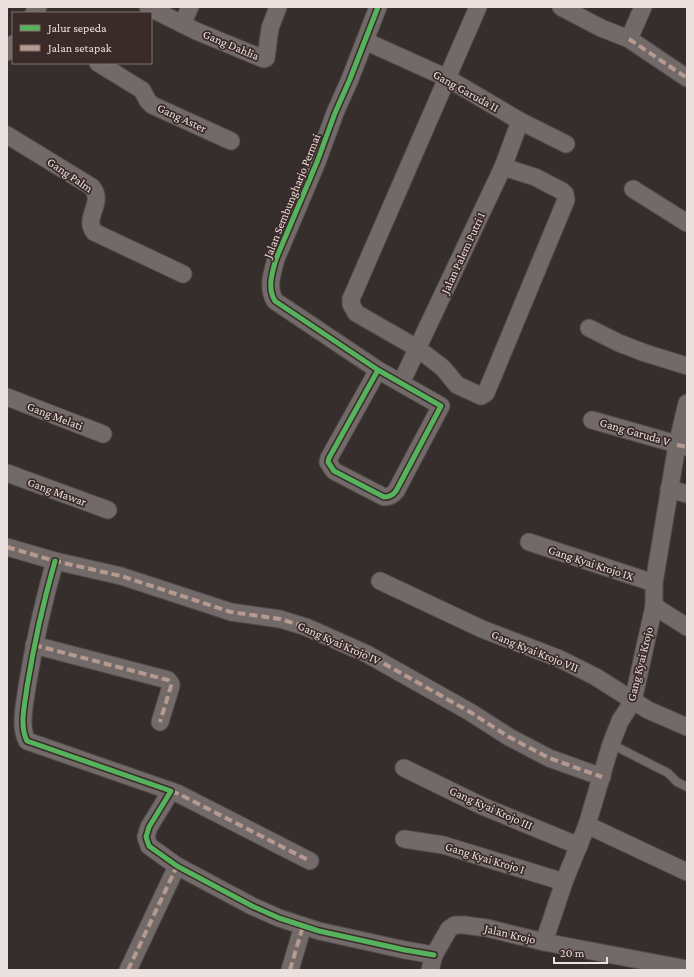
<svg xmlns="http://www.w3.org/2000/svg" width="694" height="977" font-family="'Crimson Pro',serif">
<rect width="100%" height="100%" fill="#362e2c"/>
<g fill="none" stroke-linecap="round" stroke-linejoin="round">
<defs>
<polyline id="service" points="611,744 668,773 677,782 687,787"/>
<g id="minor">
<polyline points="148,7 196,31 264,59 266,58 270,28 278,7"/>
<path d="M 378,7 L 350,79 L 335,113 L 317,162 L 276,259 C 272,273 267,288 275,301 L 378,370 L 441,406 L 396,491 C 393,495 390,497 384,497 L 334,471 L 328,462 L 329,458 L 378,370"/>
<polyline points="478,7 351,299 351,304 356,313 417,348 443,368 457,385 481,396 486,393 566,200 565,194 562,191 535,177 503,167"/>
<polyline points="561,7 601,28 629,39 687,78"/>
<polyline points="34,13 38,7"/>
<polyline points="182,24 190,7"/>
<polyline points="629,39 643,7"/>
<polyline points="365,41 447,78 520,121 566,144"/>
<polyline points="7,52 13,44"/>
<polyline points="98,63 142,90 148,101 152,105 231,141"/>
<path d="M 7,135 L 92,187 C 105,203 83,217 94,232 L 183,274"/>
<polyline points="633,189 687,223"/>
<polyline points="589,328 619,343 645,353 687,366"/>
<polyline points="401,383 503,167 520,121"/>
<polyline points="7,397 103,434"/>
<polyline points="592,420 687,447"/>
<polyline points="7,473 108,510"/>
<polyline points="669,489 687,494"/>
<polyline points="529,542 654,583"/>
<polyline points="7,547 55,561 121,576 231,612 280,619 306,627 367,654 470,712 509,737 549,758 602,777"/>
<path d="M 55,561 C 43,603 34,644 27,687 C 25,704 19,725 27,741 L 171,791 L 149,827 L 146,837 L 149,846 L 177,866 L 252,906 L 279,918 L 319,931 L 405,950 L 434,955"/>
<polyline points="380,581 482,629 560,659 596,677 648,710 687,727"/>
<polyline points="654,606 687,627"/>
<polyline points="34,645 168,680 171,684 171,686 160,722"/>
<polyline points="404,768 482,806 579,846"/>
<polyline points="171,791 179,794 310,861"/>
<polyline points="587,825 687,872"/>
<polyline points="404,839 443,845 564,882"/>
<polyline points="544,942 564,882 587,825 611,744 620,721 633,701 654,606 654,583 677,445 687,403"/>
<polyline points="128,970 177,866"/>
<polyline points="290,970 303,926"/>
<polyline points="430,970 434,955 449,929 455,925 464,925 487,928 544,942 687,969"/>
</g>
</defs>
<use href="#service" stroke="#524b4a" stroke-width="10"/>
<use href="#minor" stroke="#524b4a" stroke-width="19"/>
<use href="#service" stroke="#716a68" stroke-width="8"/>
<use href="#minor" stroke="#716a68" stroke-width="17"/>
<g stroke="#b69a8f" stroke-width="4" stroke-dasharray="8 4" stroke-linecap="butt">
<polyline points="629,39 687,78"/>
<polyline points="677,445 687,447"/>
<polyline points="7,547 55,561 121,576 231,612 280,619 306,627 367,654 470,712 509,737 549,758 602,777"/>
<polyline points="34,645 168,680 171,684 171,686 160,722"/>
<polyline points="171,791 179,794 310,861"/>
<polyline points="128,970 177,866"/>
<polyline points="290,970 303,926"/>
</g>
<defs>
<g id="cycleway">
<path d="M 378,7 L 350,79 L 335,113 L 317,162 L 276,259 C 272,273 267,288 275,301 L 378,370 L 441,406 L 396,491 C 393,495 390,497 384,497 L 334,471 L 328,462 L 329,458 L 378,370"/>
<path d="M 55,561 C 43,603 34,644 27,687 C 25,704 19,725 27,741 L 171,791 L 149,827 L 146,837 L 149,846 L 177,866 L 252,906 L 279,918 L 319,931 L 405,950 L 434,955"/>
</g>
</defs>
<use href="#cycleway" stroke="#3a2a28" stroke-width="8"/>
<use href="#cycleway" stroke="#56b35d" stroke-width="5"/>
</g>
<g text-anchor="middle" stroke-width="3.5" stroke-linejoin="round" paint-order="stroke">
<g font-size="12" fill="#ebe1df" stroke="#3a2a28">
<text transform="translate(231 45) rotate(23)" y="4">Gang Dahlia</text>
<text transform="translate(466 91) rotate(29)" y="4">Gang Garuda II</text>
<text transform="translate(182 118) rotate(25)" y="4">Gang Aster</text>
<text transform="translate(70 175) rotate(34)" y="4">Gang Palm</text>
<text transform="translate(292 196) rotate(-68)" y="4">Jalan Sembungharjo Permai</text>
<text transform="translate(463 253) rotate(-65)" y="4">Jalan Palem Putri 1</text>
<text transform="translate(55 416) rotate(21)" y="4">Gang Melati</text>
<text transform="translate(635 432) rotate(16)" y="4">Gang Garuda V</text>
<text transform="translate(57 492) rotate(20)" y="4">Gang Mawar</text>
<text transform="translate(591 563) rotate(18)" y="4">Gang Kyai Krojo IX</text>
<text transform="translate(339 643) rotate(24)" y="4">Gang Kyai Krojo IV</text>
<text transform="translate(535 651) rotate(22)" y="4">Gang Kyai Krojo VII</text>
<text transform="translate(640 664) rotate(-76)" y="4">Gang Kyai Krojo</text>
<text transform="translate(491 808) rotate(24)" y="4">Gang Kyai Krojo III</text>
<text transform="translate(485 858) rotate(17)" y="4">Gang Kyai Krojo I</text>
<text transform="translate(510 934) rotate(13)" y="4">Jalan Krojo</text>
</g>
</g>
<rect width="694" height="977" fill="none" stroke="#ebe1df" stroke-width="16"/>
<rect x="12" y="12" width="140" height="52" fill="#3a2a28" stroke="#817371"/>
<rect x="20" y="25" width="20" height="6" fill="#56b35d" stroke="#817371"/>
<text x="48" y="32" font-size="12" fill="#ebe1df">Jalur sepeda</text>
<rect x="20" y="45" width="20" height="6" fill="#b69a8f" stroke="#817371"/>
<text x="48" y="52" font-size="12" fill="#ebe1df">Jalan setapak</text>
<path d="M554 957v6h53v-6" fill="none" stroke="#ebe1df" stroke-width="2"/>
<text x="560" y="957" font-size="12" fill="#ebe1df" stroke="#3a2a28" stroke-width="3" paint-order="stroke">20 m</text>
</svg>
